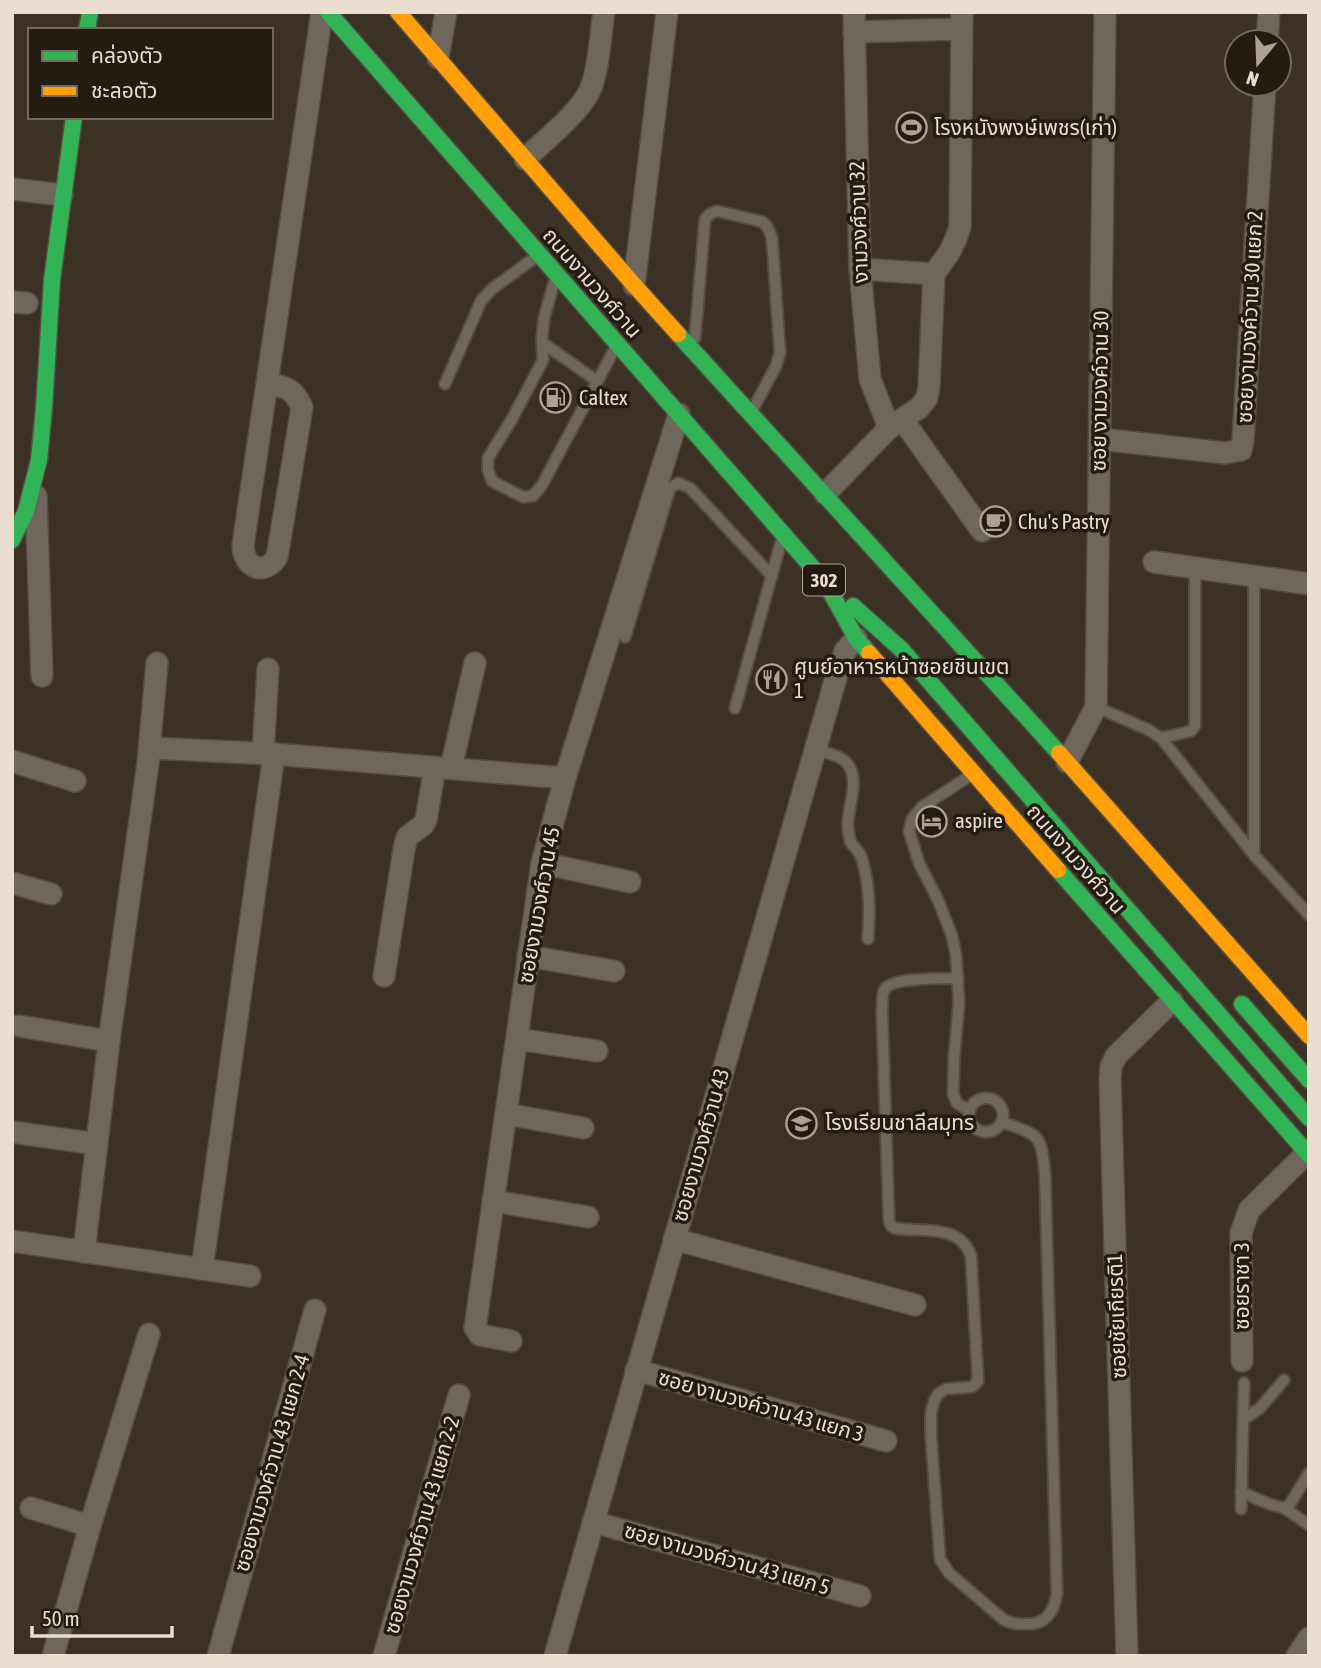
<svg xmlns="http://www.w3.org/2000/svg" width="1321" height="1668" font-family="'Asap Condensed','Noto Sans Thai',sans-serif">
<rect width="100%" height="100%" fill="#3c3125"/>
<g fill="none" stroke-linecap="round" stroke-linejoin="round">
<defs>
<g id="lane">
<polyline points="554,283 544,318 542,338 543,360 512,419 488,458 488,470 492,481 523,497 533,496 542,485 614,350"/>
<polyline points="695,338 705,219 710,214 717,211 763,222 768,228 772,238 780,353 776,366 754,407"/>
<polyline points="543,343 597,381"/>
<polyline points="445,384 481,301 492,289 537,256"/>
<polyline points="625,637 670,488 678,483 690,488 772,576"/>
<polyline points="1096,707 1149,730 1161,738 1254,855 1309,915"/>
<polyline points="735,708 781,542"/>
<polyline points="1161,738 1191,731 1195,726 1195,568"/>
<path d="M 815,750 C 826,753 843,755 849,766 C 859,784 848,805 848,824 C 848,829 849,837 850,841 C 853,847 860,851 862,859 C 870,886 870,911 868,939"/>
<polyline points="1254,855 1254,576"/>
<path d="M 958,978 C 944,979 892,977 885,989 C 881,995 883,1005 882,1012 L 889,1221 L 891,1226 L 894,1228 C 922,1233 960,1223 971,1256 L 978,1381 L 972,1387 L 946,1389 L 938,1394 L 934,1401 L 931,1413 L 931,1436 L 940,1559 L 949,1573 L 1004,1620 C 1012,1624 1018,1624 1027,1624 C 1046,1625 1054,1611 1057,1594 L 1045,1175 C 1041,1133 1040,1136 1002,1122"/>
<circle cx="986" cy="1115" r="17"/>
<polyline points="970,1111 957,1103 953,1094 954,1058 959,1003 956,955 952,936 938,900 919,863 909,831 912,819 922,807 971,775"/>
<polyline points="1243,1420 1260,1408 1284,1380"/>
<polyline points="1241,1492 1269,1504 1284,1508 1290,1504 1309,1473"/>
<polyline points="1284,1508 1309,1525"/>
<polyline points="1241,1509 1244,1383"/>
</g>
<g id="street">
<polyline points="854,12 860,269 870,379 889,428"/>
<polyline points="854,32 961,29"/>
<polyline points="1267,42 1269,12"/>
<polyline points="438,58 446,12"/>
<path d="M 525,159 C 545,140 577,115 589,92 C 599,72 600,36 604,12"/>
<polyline points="12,189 62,195"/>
<polyline points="860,269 934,274"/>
<polyline points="634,285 667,12"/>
<polyline points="12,302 27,303"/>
<path d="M 267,383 C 287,388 292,387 302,407 L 277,557 C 264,577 243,567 243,545 L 322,12"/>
<polyline points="902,419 982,531"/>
<polyline points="1100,439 1225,453 1241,450 1243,440 1265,84"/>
<polyline points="825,494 889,428 919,408 927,398 929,386 934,274 949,253 955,241 960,227 962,12"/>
<polyline points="36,496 42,676"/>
<polyline points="1154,562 1309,584"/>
<polyline points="150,748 274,754 565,778"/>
<polyline points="263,753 268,669"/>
<polyline points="12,761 75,781"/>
<polyline points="1067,762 1096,707 1105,12"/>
<polyline points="451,768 475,663"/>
<polyline points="542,863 630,882"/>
<polyline points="12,883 51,894"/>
<polyline points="528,956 614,971"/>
<polyline points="384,976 404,849 407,837 423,825 426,820 435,767"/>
<polyline points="19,1026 109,1041"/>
<polyline points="517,1039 597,1051"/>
<polyline points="506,1114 583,1128"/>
<polyline points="12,1132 97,1144"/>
<polyline points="493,1201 588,1217"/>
<polyline points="674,1239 915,1305"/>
<polyline points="12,1241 250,1276"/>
<polyline points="84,1252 109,1041 148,763 157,663"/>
<polyline points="202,1269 274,754"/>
<polyline points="511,1341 480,1335 475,1328 542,863 565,778 679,414"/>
<polyline points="1242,1361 1241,1233 1249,1210 1307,1153"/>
<polyline points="636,1370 886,1441"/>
<polyline points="31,1508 90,1526"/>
<polyline points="593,1522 860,1596"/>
<polyline points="53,1656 90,1526 149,1334"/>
<polyline points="218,1656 315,1310"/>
<polyline points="384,1656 459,1395"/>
<polyline points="555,1656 837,674 845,651 856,638"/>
<polyline points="1127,1656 1110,1079 1111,1066 1116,1056 1172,1001"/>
<polyline points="1297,1656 1309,1638"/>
</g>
<g id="fast">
<polyline points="328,12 825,582 856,638 869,653"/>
<polyline points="87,30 90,12"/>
<polyline points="678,334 1059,753"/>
<polyline points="12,540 26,511 39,460 44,408 52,280 74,117"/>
<polyline points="853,606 902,650 1309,1118"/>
<polyline points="1058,870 1309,1155"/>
<polyline points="1242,1004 1309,1080"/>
</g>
<g id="slow">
<polyline points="398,12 634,285 678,334"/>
<polyline points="869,653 1058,870"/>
<polyline points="1059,753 1309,1036"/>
</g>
</defs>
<use href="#lane" stroke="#564c42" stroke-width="14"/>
<use href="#street" stroke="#564c42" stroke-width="24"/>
<use href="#fast" stroke="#564c42" stroke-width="19"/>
<use href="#slow" stroke="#564c42" stroke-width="19"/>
<use href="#lane" stroke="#6f675e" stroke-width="10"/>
<use href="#street" stroke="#6f675e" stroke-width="21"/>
<use href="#fast" stroke="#30b455" stroke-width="16"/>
<use href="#slow" stroke="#ff9f0a" stroke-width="16"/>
</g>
<defs>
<symbol id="stadium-ring" viewBox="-11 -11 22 22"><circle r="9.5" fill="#241c12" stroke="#ada195" stroke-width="1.5"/><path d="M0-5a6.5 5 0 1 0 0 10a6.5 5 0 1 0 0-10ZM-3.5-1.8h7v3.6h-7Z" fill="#ada195"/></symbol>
<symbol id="fuel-ring" viewBox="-11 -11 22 22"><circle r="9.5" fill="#241c12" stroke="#ada195" stroke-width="1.5"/><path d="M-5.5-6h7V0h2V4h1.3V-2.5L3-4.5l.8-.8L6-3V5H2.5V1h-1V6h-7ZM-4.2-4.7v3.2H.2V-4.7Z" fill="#ada195"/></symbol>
<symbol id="cafe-ring" viewBox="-11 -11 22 22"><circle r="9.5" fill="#241c12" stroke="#ada195" stroke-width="1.5"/><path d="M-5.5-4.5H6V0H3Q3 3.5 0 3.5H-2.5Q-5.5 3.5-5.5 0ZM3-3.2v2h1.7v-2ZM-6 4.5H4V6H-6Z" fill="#ada195"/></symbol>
<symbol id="restaurant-ring" viewBox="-11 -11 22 22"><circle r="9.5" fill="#241c12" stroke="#ada195" stroke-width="1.5"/><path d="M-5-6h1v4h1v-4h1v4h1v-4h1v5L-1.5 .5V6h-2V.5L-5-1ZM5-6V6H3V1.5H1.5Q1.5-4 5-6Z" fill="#ada195"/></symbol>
<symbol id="hotel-ring" viewBox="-11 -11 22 22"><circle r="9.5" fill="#241c12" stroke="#ada195" stroke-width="1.5"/><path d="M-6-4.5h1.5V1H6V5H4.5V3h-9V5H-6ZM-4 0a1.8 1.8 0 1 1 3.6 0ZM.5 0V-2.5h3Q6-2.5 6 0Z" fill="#ada195"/></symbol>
<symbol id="school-ring" viewBox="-11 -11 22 22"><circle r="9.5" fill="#241c12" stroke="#ada195" stroke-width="1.5"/><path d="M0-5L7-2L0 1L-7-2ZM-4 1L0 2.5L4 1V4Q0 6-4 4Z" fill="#ada195"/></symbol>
</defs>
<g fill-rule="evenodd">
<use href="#stadium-ring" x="894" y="110" width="35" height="35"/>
<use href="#fuel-ring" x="538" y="380" width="35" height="35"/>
<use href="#cafe-ring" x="978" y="504" width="35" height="35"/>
<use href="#restaurant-ring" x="754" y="662" width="35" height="35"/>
<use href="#hotel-ring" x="914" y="804" width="35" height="35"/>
<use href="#school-ring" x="784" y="1106" width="35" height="35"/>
</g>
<g text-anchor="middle" stroke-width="7" stroke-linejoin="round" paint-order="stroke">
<rect fill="#241c12" stroke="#afa498" stroke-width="2" x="803" y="564.5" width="42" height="31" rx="5"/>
<g font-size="19" font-weight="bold" fill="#eaded1">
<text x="824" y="587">302</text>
</g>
<g font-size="21" fill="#eaded1" stroke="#241c12" text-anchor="start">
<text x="934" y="135">โรงหนังพงษ์เพชร(เก่า)</text>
<text x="579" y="405">Caltex</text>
<text x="1018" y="529">Chu's Pastry</text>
<text x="794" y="674">ศูนย์อาหารหน้าซอยชินเขต<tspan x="794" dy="24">1</tspan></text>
<text x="955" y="828">aspire</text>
<text x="825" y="1130">โรงเรียนชาลีสมุทร</text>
</g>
<g font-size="21" fill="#eaded1" stroke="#241c12">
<text transform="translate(859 222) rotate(-92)" y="7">งามวงศ์วาน 32</text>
<text transform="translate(592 283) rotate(49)" y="7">ถนนงามวงศ์วาน</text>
<text transform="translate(1250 317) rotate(-87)" y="7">ซอย งามวงค์วาน 30 แยก 2</text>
<text transform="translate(1100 391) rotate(-89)" y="7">ซอย งามวงค์วาน 30</text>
<text transform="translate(1076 859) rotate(49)" y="7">ถนนงามวงศ์วาน</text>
<text transform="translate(539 905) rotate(-80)" y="7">ซอยงามวงศ์วาน 45</text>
<text transform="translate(701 1145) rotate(-74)" y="7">ซอยงามวงศ์วาน 43</text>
<text transform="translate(1242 1286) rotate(-90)" y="7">ซอยราชา 3</text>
<text transform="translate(1117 1316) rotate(-92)" y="7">ซอยชัยเกียรติ1</text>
<text transform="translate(761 1406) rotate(16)" y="7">ซอย งามวงค์วาน 43 แยก 3</text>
<text transform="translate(272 1463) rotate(-74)" y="7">ซอยงามวงค์วาน 43 แยก 2-4</text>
<text transform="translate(422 1525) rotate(-74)" y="7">ซอยงามวงศ์วาน 43 แยก 2-2</text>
<text transform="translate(727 1559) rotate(16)" y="7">ซอย งามวงค์วาน 43 แยก 5</text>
</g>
</g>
<rect width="1321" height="1668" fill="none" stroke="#eaded1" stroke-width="28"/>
<rect x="28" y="28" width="245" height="91" fill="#241c12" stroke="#736a5e" stroke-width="2"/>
<rect x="42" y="51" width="35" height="10" fill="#30b455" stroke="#736a5e" stroke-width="2"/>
<text x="91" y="63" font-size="21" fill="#eaded1">คล่องตัว</text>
<rect x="42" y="86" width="35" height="10" fill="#ff9f0a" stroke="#736a5e" stroke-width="2"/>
<text x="91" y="98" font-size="21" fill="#eaded1">ชะลอตัว</text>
<g transform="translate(1258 63) rotate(199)"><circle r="33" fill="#241c12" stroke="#736a5e" stroke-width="2"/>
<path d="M0-5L12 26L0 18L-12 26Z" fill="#ada195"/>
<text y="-10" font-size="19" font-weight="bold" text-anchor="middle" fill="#eaded1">N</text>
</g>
<path d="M32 1626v10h140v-10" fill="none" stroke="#eaded1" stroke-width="3.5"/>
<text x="42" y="1626" font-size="21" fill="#eaded1" stroke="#241c12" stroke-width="5" paint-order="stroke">50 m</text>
</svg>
